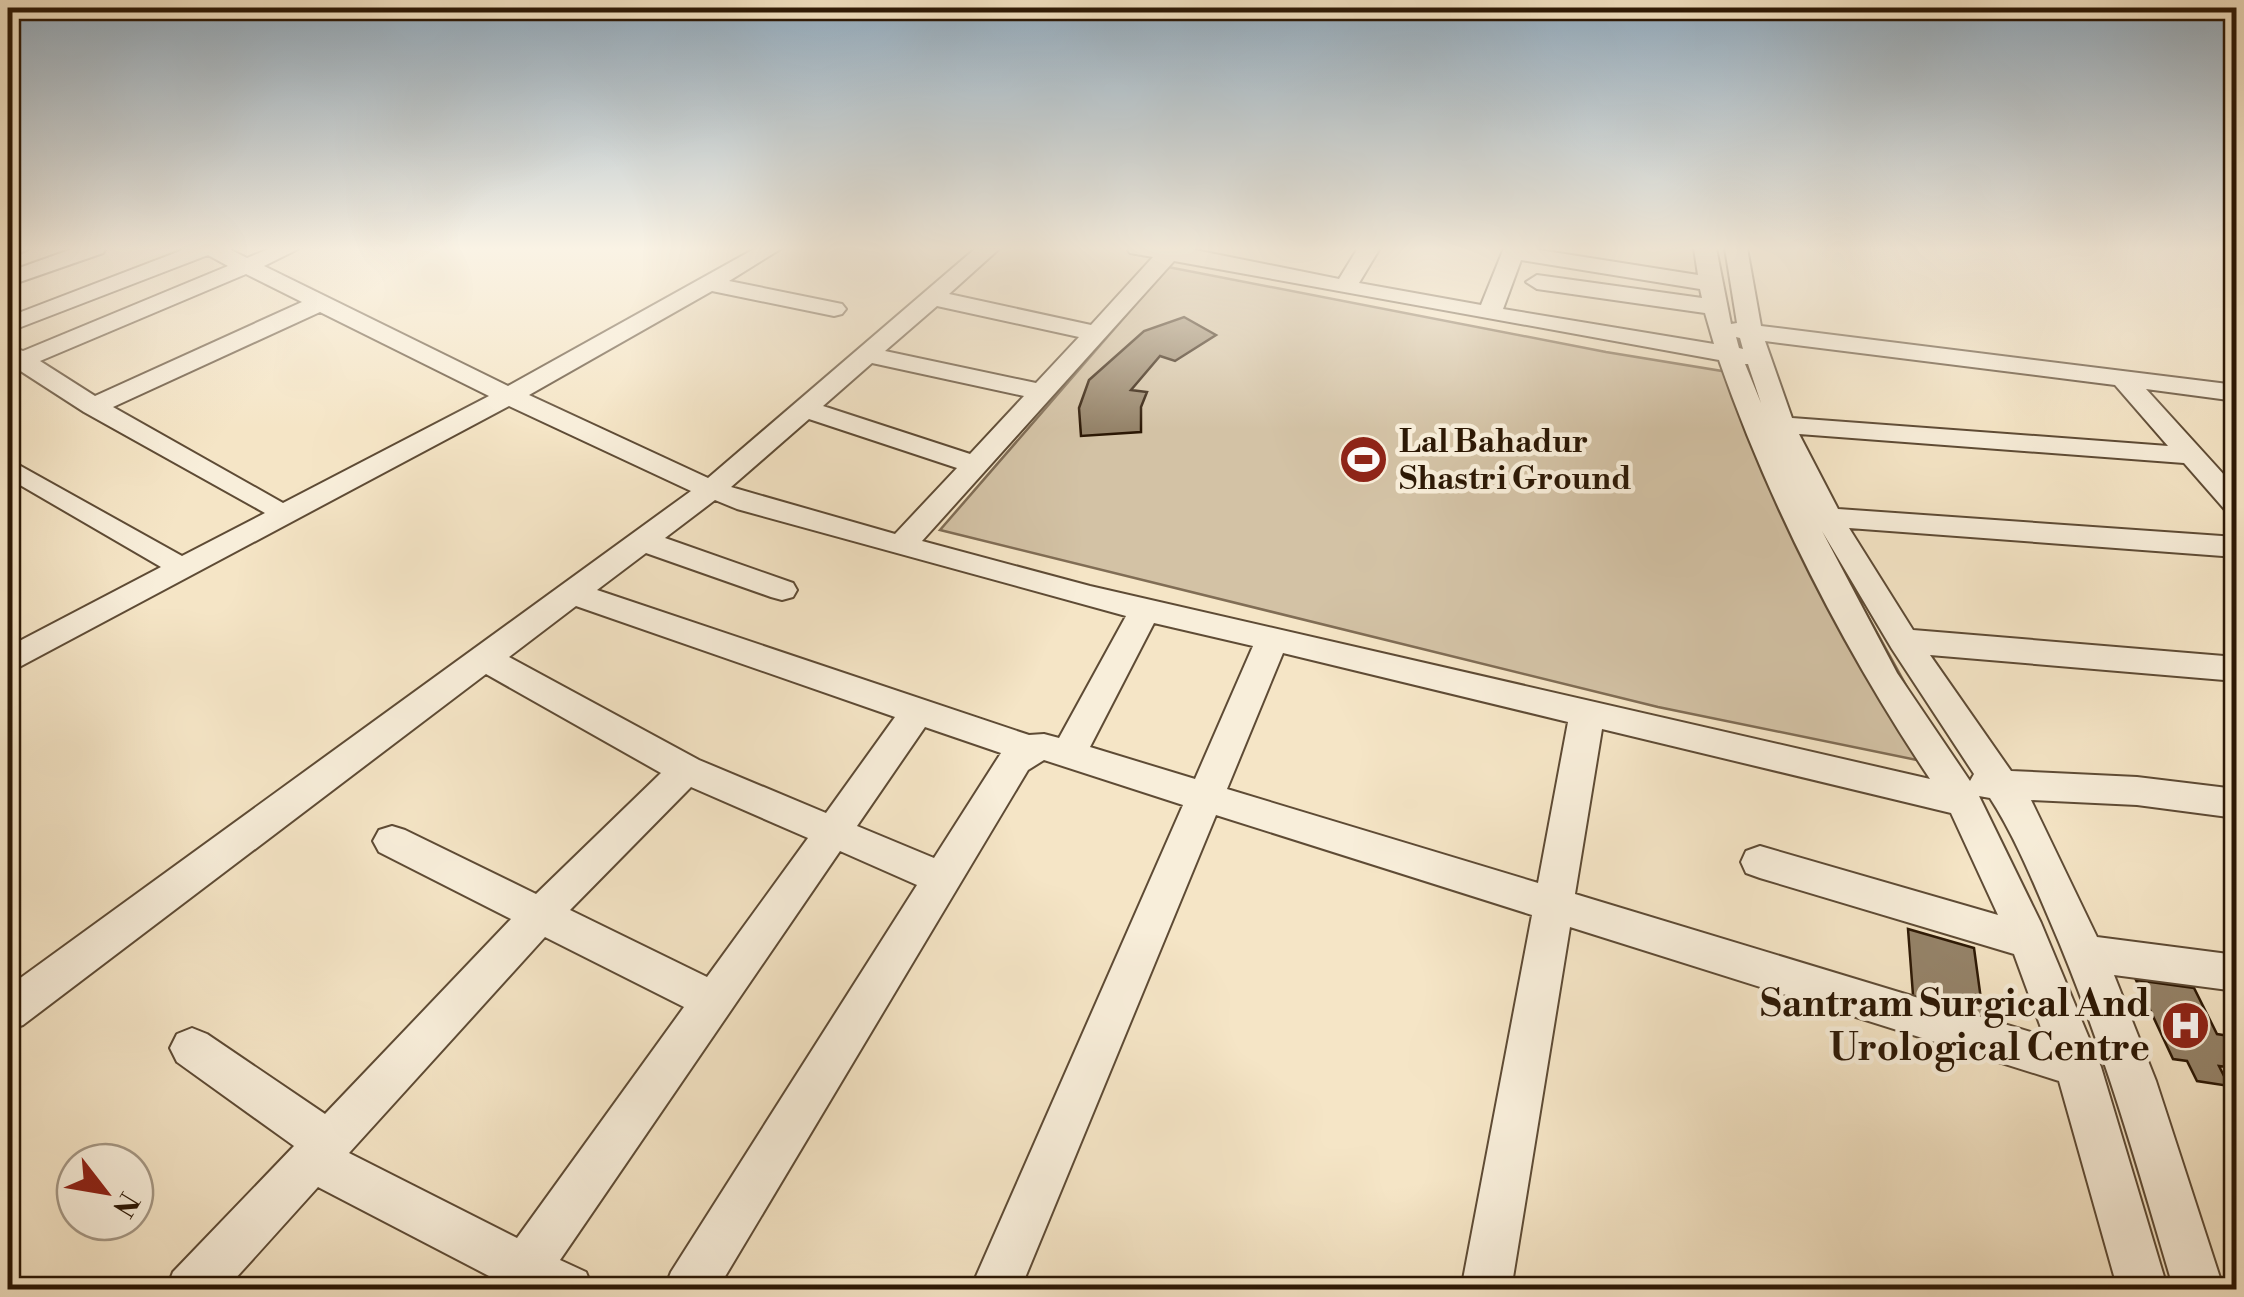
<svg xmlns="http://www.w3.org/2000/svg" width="2244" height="1297" font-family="'Libre Bodoni',serif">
<rect width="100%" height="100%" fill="#f5e5c6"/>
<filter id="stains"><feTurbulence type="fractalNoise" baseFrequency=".002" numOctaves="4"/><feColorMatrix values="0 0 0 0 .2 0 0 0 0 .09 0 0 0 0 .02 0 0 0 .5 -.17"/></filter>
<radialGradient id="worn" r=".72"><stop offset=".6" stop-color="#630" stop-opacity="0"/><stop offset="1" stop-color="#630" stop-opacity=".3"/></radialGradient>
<polygon fill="#d3c2a5" stroke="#806d55" stroke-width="2.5" points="1168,267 1606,352 1734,373 1951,767 1658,707 940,530"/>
<g fill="#958369" stroke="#2c1805" stroke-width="2.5">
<polygon points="1184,317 1216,335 1175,361 1160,356 1131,390 1147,392 1141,407 1141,432 1081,436 1079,408 1089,380 1144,331"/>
<polygon points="1908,929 1974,948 1985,1029 1914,1008"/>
<polygon points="2136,980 2194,988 2217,1034 2236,1037 2236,1068 2219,1066 2229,1086 2197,1081 2187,1061 2173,1059"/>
</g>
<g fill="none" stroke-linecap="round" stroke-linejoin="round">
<defs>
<g id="minor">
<polygon points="8,248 30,248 8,259"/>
<polygon points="75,248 106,248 103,253 8,286 8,272"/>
<path d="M 188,248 L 227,248 L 247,258 L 271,248 L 300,248 L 264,266 L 508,386 L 756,248 L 782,248 L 729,281 L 842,304 L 846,309 L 842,314 L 834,316 L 712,291 L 529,395 L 708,478 L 976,248 L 1000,248 L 949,294 L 1091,325 L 1153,257 L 1130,253 L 1127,248 L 1185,248 L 1339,279 L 1358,248 L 1380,248 L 1359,283 L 1481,305 L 1504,248 L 1527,248 L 1698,275 L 1694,248 L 1716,248 L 1731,324 L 1737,323 L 1725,248 L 1747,248 L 1761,326 L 2236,385 L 2236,401 L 2146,389 L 2236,488 L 2236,514 L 2226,511 L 2184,463 L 1799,434 L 1838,509 L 2236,537 L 2236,557 L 1849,528 L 1913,630 L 2236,657 L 2236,681 L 1930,655 L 2011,771 L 2137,777 L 2236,789 L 2236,818 L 2137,805 L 2031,800 L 2097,937 L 2236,955 L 2236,991 L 2114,975 L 2156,1081 L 2224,1290 L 2174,1290 C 2137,1165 2102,1041 2050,921 C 2032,879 2015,837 1990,798 L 1979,796 L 2041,923 L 2101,1067 L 2168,1290 L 2118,1290 L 2059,1081 L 1570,927 L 1511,1290 L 1461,1290 L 1532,915 L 1216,815 L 1020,1290 L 970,1290 L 1183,805 L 1044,760 L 1028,770 L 717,1290 L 664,1290 L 671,1272 L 917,885 L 840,851 L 560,1260 L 586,1272 L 593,1290 L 516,1290 L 318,1187 L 225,1290 L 166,1290 L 173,1272 L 294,1146 L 177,1062 L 170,1048 L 177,1034 L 192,1028 L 207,1034 L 325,1114 L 511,919 L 379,852 L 373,841 L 379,830 L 392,826 L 405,830 L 536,894 L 661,773 L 486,674 L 23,1025 L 8,1030 L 8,987 L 691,491 L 509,406 L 8,673 L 8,647 L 161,567 L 8,478 L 8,459 L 182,556 L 265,513 L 84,412 L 19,370 L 8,373 L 8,345 L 23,351 L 228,266 L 208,255 L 8,332 L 8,317 ZM 1521,260 L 1700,289 L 1702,298 L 1537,275 L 1526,282 L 1537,289 L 1705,313 L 1714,344 L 1503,309 ZM 1174,261 L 1719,360 C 1770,506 1844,650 1930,779 L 1090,586 L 922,541 ZM 246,274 L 302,302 L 95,396 L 40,361 ZM 937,306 L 1079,337 L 1036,383 L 885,351 ZM 320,312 L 489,396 L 283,503 L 113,407 ZM 1736,337 L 1740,338 L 1743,349 L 1739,348 ZM 1765,341 L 2115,385 L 2168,446 L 1792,418 ZM 872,363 L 1024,396 L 970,454 L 823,406 ZM 1745,364 L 1748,364 L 1761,403 ZM 809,419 L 957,468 L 895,534 L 731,487 ZM 715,500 L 737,509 L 1126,616 L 1059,738 L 1044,734 L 1029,735 L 597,590 L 646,553 L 771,597 L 782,600 L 793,597 L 797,590 L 793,583 L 665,538 ZM 1822,531 L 1892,649 L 1974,774 L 1970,781 L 1897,673 ZM 576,606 L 895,717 L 826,813 L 699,760 L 509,657 ZM 1154,623 L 1253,646 L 1195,779 L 1090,747 ZM 1283,653 L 1568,722 L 1538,883 L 1227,789 ZM 925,727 L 1001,753 L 934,858 L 857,826 ZM 1602,729 L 1951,813 L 1998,915 L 1760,846 L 1746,851 L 1741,862 L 1746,873 L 1760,878 L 2014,954 L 2044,1036 L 1575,894 ZM 691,787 L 808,838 L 707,977 L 570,910 ZM 545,937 L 684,1007 L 517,1238 L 349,1153 Z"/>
</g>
</defs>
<use href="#minor" stroke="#5e4b35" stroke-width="4"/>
<use href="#minor" fill="#f8eeda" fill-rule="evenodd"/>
</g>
<linearGradient id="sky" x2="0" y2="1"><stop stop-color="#92acc0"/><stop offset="0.58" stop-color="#faf3e5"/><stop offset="1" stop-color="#faf3e5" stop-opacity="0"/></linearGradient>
<rect width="2244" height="429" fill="url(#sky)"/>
<defs>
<symbol id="stadium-disc" viewBox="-11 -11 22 22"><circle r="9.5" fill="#8f2418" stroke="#f8eeda"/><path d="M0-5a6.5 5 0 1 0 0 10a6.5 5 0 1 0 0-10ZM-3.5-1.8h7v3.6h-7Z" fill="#fff"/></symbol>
<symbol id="hospital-disc" viewBox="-11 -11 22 22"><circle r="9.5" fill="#8f2418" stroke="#f8eeda"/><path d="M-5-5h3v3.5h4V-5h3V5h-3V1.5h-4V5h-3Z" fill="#fff"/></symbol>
</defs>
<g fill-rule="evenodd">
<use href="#stadium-disc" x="1336" y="432" width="55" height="55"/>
<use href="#hospital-disc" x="2158" y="998" width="55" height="55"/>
</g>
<g text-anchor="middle" stroke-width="9" stroke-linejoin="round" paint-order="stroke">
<g font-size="32" font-weight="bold" fill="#2c1805" stroke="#f8eeda" text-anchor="start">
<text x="1399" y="452">Lal Bahadur<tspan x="1399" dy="37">Shastri Ground</tspan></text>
</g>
<g font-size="38" font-weight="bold" fill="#2c1805" stroke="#f8eeda" text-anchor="end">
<text x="2150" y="1016">Santram Surgical And<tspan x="2150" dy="44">Urological Centre</tspan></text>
</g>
</g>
<rect width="2244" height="1297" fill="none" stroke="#f5e5c6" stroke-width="40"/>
<rect x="10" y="10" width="2224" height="1277" fill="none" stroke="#2c1805" stroke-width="5"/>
<rect x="20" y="20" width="2204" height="1257" fill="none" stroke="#2c1805" stroke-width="2.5"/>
<g transform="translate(105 1192) rotate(121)"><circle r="48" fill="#f8eeda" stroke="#a69885" stroke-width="2.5"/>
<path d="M0-8L18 38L0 25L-18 38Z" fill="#8f2418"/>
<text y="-15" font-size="28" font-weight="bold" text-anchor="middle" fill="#2c1805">N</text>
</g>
<rect width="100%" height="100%" filter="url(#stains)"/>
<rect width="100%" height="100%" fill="url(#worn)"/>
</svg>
